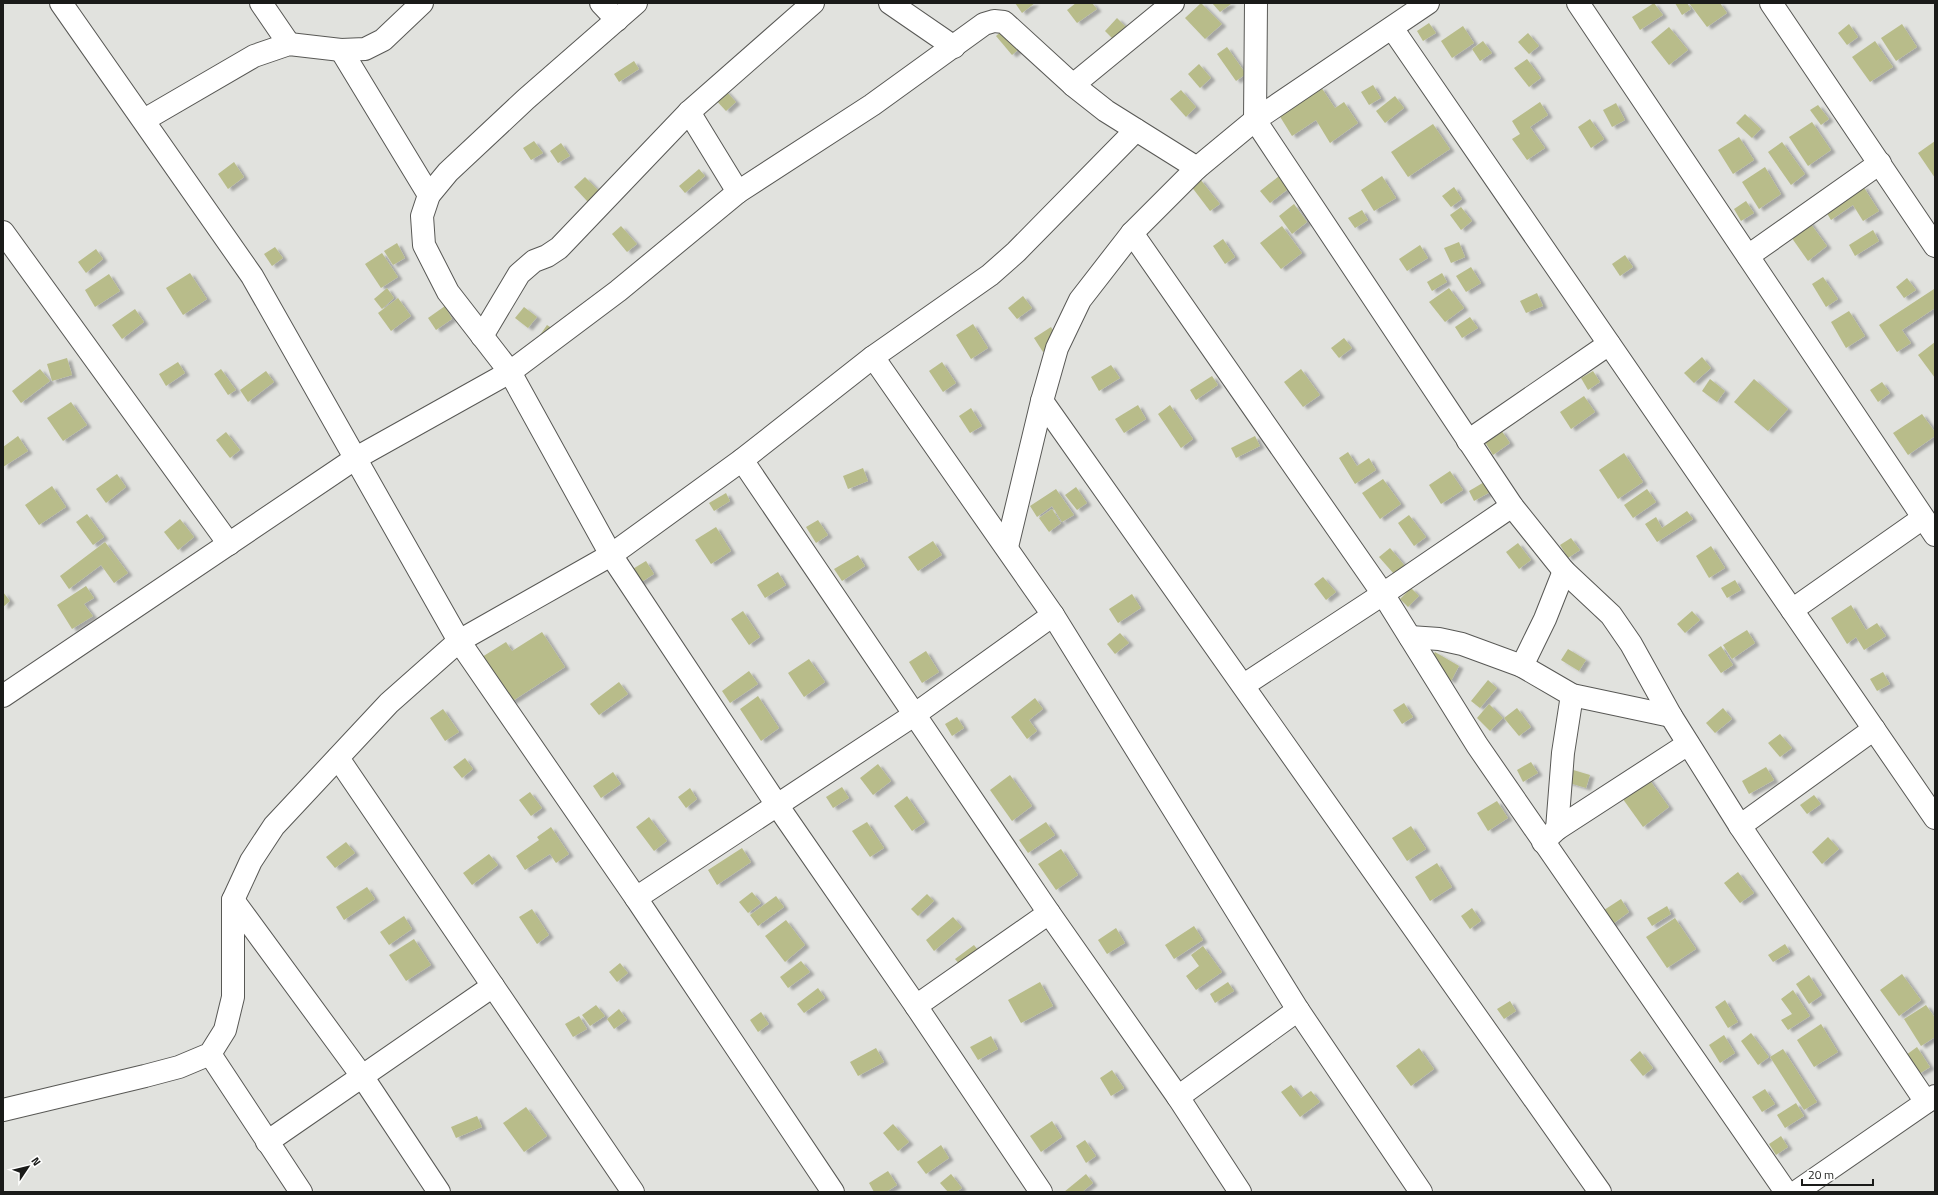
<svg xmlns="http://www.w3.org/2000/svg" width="1938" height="1195" font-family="'Titillium Web',sans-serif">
<defs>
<filter id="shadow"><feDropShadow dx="4.5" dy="2.5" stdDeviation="1" flood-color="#0004"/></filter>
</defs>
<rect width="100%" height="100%" fill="#e1e2de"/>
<g fill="#b8bc8a" filter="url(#shadow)">
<polygon points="1015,3 1035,3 1022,13"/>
<polygon points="1076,3 1092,3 1097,9 1077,23 1067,10"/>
<polygon points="1201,3 1222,24 1205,39 1185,18"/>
<polygon points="1212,3 1230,3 1231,4 1220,12"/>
<polygon points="1654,3 1663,15 1640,30 1632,17"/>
<polygon points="1675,3 1687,3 1691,9 1682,15"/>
<polygon points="1689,3 1720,3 1727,13 1707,27"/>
<polygon points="1117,18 1133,34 1120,46 1105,31"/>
<polygon points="1011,23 1027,42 1012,55 996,36"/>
<polygon points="1429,23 1436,33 1423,41 1417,31"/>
<polygon points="1849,24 1858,37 1847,45 1838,33"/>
<polygon points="1902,24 1917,47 1896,61 1881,38"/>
<polygon points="1463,26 1474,43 1452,58 1441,41"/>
<polygon points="1669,27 1688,50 1669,65 1651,42"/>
<polygon points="1528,33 1539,46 1529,54 1518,42"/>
<polygon points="1483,41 1492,53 1480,61 1472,49"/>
<polygon points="1875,41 1893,67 1870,82 1852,57"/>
<polygon points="1227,47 1246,74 1236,81 1217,54"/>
<polygon points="1527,59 1541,78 1529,87 1514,68"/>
<polygon points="634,61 639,69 619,82 614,74"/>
<polygon points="1199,64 1211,78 1200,88 1188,74"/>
<polygon points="1373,85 1381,98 1369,105 1361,92"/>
<polygon points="1321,87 1335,108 1344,102 1358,123 1330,143 1316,120 1292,136 1279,115"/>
<polygon points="725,90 736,102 726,111 714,98"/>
<polygon points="1181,90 1196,107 1186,117 1170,99"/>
<polygon points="1395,96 1404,108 1385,123 1376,111"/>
<polygon points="1540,102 1548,115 1530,127 1545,148 1527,160 1512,139 1520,134 1512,121"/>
<polygon points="1616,103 1625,120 1612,127 1603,110"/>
<polygon points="1818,105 1829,119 1821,125 1810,110"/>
<polygon points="1745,114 1761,129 1752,138 1736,123"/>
<polygon points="1590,119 1604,139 1591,148 1578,127"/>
<polygon points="1812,122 1831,150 1808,166 1789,137"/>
<polygon points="1433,124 1450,149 1408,177 1391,152"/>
<polygon points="1739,137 1754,160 1733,174 1718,150"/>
<polygon points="534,141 543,153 531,160 523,148"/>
<polygon points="1935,141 1935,178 1918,153"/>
<polygon points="1782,142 1805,174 1791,185 1768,152"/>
<polygon points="561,143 570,156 558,163 550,151"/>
<polygon points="234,162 244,177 228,189 218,174"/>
<polygon points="1765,167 1781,194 1759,209 1742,182"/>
<polygon points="699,169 705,176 685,193 679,186"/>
<polygon points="1283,173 1292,186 1270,203 1260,191"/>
<polygon points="1382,176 1396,198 1374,211 1361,190"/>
<polygon points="585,177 599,191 588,202 574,187"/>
<polygon points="1200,179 1220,204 1210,211 1191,186"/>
<polygon points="1863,186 1879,211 1863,221 1853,205 1831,220 1825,210"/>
<polygon points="1454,187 1462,199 1451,207 1442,196"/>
<polygon points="1746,201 1754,213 1741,221 1734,209"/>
<polygon points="1294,204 1307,222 1292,234 1279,216"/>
<polygon points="1461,207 1472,221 1461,230 1450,215"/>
<polygon points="1362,210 1368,220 1355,228 1348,218"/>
<polygon points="1808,220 1827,246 1808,261 1789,234"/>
<polygon points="621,226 637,244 627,252 612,234"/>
<polygon points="1282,226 1302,253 1281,269 1260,243"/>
<polygon points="1873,230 1879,241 1855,256 1849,245"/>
<polygon points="1223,239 1235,257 1225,264 1213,246"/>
<polygon points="1459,242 1465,257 1451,263 1444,248"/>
<polygon points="397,243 405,258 393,265 384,251"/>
<polygon points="1420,245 1428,258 1407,271 1399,259"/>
<polygon points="275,247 283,258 272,266 264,254"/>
<polygon points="96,249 103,259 86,273 78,262"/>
<polygon points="382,253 398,277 381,288 365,264"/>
<polygon points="1625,255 1633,267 1620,276 1612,264"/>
<polygon points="1471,267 1481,283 1466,292 1456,276"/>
<polygon points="190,273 207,299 183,315 166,288"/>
<polygon points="1442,273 1447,282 1432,291 1427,282"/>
<polygon points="109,274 120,291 95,307 85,290"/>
<polygon points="1823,277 1838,299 1826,307 1812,284"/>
<polygon points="1907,278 1916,290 1904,298 1896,287"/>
<polygon points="387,288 394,298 382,309 374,299"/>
<polygon points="1449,288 1464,308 1445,322 1429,302"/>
<polygon points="1934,289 1935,308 1902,330 1911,343 1897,352 1879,325"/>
<polygon points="1537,293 1543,306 1526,313 1520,301"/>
<polygon points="1023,296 1032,308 1017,319 1008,308"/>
<polygon points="398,298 411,316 391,331 378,313"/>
<polygon points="445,306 452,319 436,330 428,318"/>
<polygon points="524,307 537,317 528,328 515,318"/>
<polygon points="135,309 144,322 122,339 112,325"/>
<polygon points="1849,311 1865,336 1846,348 1831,322"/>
<polygon points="1470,317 1478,328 1462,338 1455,327"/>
<polygon points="973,324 988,348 971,359 956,335"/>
<polygon points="547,325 558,332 538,338"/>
<polygon points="1051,327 1060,341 1043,352 1034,338"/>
<polygon points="1344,338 1352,348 1339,358 1331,348"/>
<polygon points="1935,342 1935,378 1918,355"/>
<polygon points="1702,357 1711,368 1694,383 1684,373"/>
<polygon points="67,358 72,375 52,381 47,364"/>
<polygon points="178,362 185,373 166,386 159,374"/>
<polygon points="942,362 956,383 943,392 929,371"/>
<polygon points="1111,365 1120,378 1099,391 1091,377"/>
<polygon points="40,369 50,381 21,403 12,391"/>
<polygon points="221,369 236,390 228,395 214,374"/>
<polygon points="1301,369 1320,395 1303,407 1284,382"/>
<polygon points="266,371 274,382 248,402 240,390"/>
<polygon points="1593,371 1600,382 1588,390 1581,378"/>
<polygon points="1212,376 1218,385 1196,400 1190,390"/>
<polygon points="1710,379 1725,391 1717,402 1702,391"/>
<polygon points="1754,379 1788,409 1768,431 1734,402"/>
<polygon points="1882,382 1890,393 1878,402 1870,390"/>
<polygon points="1584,396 1595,412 1571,429 1560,412"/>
<polygon points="71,402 87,425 63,441 47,418"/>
<polygon points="1138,405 1146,419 1124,433 1115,419"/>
<polygon points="1170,405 1193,439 1181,448 1158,414"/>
<polygon points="971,408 982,426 970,433 959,416"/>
<polygon points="1922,414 1935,432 1935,436 1908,455 1893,433"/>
<polygon points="1501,430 1510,443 1493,455 1485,442"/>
<polygon points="226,432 240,450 230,458 216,440"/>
<polygon points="18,436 28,451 3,467 3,447"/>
<polygon points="1255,436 1260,446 1236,458 1231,448"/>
<polygon points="1348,452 1357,466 1369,458 1376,470 1355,484 1339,458"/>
<polygon points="1624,453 1643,482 1618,499 1599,470"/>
<polygon points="863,468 868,481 848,489 843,476"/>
<polygon points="1450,471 1463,490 1441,504 1429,485"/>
<polygon points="117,474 126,487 106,503 96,489"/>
<polygon points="1383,479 1401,504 1380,519 1362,493"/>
<polygon points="1486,481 1492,491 1474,501 1469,491"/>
<polygon points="52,486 66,507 39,525 25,505"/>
<polygon points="1076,487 1087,503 1077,510 1065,495"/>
<polygon points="1056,489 1074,515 1062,522 1052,506 1037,517 1030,506"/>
<polygon points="1647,489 1656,502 1633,518 1624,505"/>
<polygon points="726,493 730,501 714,511 709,503"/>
<polygon points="1052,509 1061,523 1049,532 1039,518"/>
<polygon points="1687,511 1693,519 1657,542 1645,524 1656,517 1662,528"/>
<polygon points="87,514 104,537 93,545 76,522"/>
<polygon points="1409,515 1426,537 1414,546 1398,523"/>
<polygon points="180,519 194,537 178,550 164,532"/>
<polygon points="818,520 828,535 816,543 806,527"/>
<polygon points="716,527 731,551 711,564 695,540"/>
<polygon points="1571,538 1580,550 1568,558 1560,545"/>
<polygon points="933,541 942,555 918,571 908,557"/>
<polygon points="105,542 128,573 114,583 101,565 69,589 60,576"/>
<polygon points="1518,543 1531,560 1519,569 1506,552"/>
<polygon points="1711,546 1725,568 1709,578 1696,556"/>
<polygon points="1390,548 1405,566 1394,574 1379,557"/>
<polygon points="858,555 865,566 842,581 834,569"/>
<polygon points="646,561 654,574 629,590 621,576"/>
<polygon points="778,572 786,585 765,598 757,585"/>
<polygon points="1323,577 1336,592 1326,600 1314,584"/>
<polygon points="1735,580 1741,590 1727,598 1721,588"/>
<polygon points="86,586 94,598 84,604 93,616 72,629 57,605"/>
<polygon points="1411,588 1419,596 1408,607 1400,599"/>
<polygon points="3,592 10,601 3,607"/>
<polygon points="1132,594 1141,608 1118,623 1109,609"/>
<polygon points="1851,605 1866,630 1877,623 1886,636 1864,650 1856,637 1847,644 1831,618"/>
<polygon points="743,611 760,637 749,645 731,619"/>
<polygon points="1692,611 1700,620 1685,633 1677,624"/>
<polygon points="1747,630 1755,643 1732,659 1723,645"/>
<polygon points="542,632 565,667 511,702 482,657 506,642 512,651"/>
<polygon points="1120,633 1129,643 1115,654 1107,644"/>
<polygon points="1721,646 1733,665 1721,673 1708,655"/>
<polygon points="1568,649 1586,660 1579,671 1561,660"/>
<polygon points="926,651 939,672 922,683 909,662"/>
<polygon points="1435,652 1459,666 1451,681 1426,667"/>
<polygon points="809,659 825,682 804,697 788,673"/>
<polygon points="749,671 758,684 730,703 722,691"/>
<polygon points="1883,672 1890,684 1877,691 1870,679"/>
<polygon points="1488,680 1497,688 1480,708 1471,701"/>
<polygon points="619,682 628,694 599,715 590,704"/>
<polygon points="758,696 779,728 761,741 740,709"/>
<polygon points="1035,698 1043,709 1029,720 1037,731 1027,739 1011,717"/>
<polygon points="1404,703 1413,717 1402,724 1393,710"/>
<polygon points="1489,704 1503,718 1490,731 1477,718"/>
<polygon points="1517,708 1531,727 1519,736 1504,718"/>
<polygon points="1723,708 1732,719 1715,733 1706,723"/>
<polygon points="443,709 459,732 445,741 430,718"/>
<polygon points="957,717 964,728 952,736 945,724"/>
<polygon points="1780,734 1792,748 1780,757 1768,743"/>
<polygon points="465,758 473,769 462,778 453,767"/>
<polygon points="1531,762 1538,773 1523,782 1517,770"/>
<polygon points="878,764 891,781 873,795 860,778"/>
<polygon points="1766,767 1774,780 1749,794 1742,781"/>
<polygon points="1570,769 1590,775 1586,788 1566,782"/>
<polygon points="613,772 621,784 601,798 593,786"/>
<polygon points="1010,775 1032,806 1012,821 990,790"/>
<polygon points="1646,775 1669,807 1643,827 1620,795"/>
<polygon points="842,787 849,798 833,808 826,797"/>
<polygon points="690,788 697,799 686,808 678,797"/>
<polygon points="530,792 542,808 531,816 519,800"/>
<polygon points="1814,795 1821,804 1807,814 1800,805"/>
<polygon points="907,796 925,822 912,831 894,806"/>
<polygon points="1497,801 1508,818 1488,831 1477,813"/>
<polygon points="649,817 667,841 654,851 636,827"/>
<polygon points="867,822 884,848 870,857 852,831"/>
<polygon points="1046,822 1055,835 1028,853 1019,840"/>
<polygon points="1411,826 1426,849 1407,861 1392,838"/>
<polygon points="551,827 569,854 556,863 550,854 525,870 516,856 539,840 537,837"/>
<polygon points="1828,837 1839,849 1822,864 1812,852"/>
<polygon points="346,842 355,853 335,868 326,857"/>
<polygon points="742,848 751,862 717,885 708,870"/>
<polygon points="1061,849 1078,875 1056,890 1038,864"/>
<polygon points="489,854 498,865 472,885 463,873"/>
<polygon points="1437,863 1452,887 1430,901 1415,877"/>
<polygon points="1738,872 1754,893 1740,903 1724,883"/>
<polygon points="367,887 375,899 344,920 336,907"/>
<polygon points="752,892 761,903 748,913 739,902"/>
<polygon points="927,894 934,901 918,916 911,909"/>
<polygon points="776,896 784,907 758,926 750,915"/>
<polygon points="1621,899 1629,912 1610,926 1601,912"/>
<polygon points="1667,906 1671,914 1652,926 1647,918"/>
<polygon points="1472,908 1481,921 1470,929 1461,916"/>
<polygon points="532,909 549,935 537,944 519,917"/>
<polygon points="404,916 412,929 389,945 380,932"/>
<polygon points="953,917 962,927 934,951 926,940"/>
<polygon points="1675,918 1696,949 1667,968 1646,937"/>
<polygon points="786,920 805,945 785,962 765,936"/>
<polygon points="1194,926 1203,940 1174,959 1165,945"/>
<polygon points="1116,928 1125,943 1107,954 1098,940"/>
<polygon points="414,939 431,965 406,981 389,955"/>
<polygon points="1785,944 1790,952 1773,962 1768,955"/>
<polygon points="974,945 981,954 962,967 955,959"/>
<polygon points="1203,946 1222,972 1196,990 1186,976 1199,966 1191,955"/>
<polygon points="801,961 810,972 788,988 780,977"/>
<polygon points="620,963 628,973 617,982 609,972"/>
<polygon points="1902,974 1921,1000 1899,1016 1880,990"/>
<polygon points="1809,975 1822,995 1809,1004 1796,984"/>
<polygon points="1040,982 1053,1006 1021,1023 1008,1000"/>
<polygon points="1228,982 1234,991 1215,1003 1210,994"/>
<polygon points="818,988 825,998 804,1013 797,1004"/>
<polygon points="1793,990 1810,1016 1788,1030 1781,1020 1792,1014 1781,999"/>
<polygon points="1725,1000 1738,1022 1728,1028 1715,1007"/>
<polygon points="1510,1001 1516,1011 1504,1019 1497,1009"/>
<polygon points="596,1005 605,1016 590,1026 582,1015"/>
<polygon points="1926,1005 1935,1018 1935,1037 1921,1046 1904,1019"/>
<polygon points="619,1009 627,1020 614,1029 607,1019"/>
<polygon points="761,1012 769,1024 758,1032 750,1020"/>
<polygon points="579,1016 587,1029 573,1037 565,1024"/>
<polygon points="1821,1024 1838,1052 1814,1067 1797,1040"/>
<polygon points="1751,1033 1769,1057 1758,1065 1741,1041"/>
<polygon points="1724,1035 1735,1053 1720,1063 1709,1045"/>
<polygon points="991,1036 998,1049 978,1060 970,1047"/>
<polygon points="1917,1047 1930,1067 1919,1074 1906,1055"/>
<polygon points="876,1048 884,1062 858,1076 850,1062"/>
<polygon points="1419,1048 1434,1069 1411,1086 1396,1066"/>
<polygon points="1783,1049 1817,1102 1804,1110 1770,1057"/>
<polygon points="1640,1051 1653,1068 1643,1076 1630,1060"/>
<polygon points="1112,1070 1124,1088 1111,1096 1100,1078"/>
<polygon points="1291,1085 1301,1098 1311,1091 1320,1102 1300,1117 1281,1092"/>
<polygon points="1765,1089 1775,1104 1762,1112 1752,1097"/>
<polygon points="1796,1103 1804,1116 1785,1128 1777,1115"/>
<polygon points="526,1107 547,1136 524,1152 503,1123"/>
<polygon points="477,1116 482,1127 456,1138 451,1127"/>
<polygon points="1052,1121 1062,1137 1041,1152 1030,1136"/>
<polygon points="893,1124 909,1142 898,1151 883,1133"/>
<polygon points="1781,1136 1788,1147 1776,1155 1769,1144"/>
<polygon points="1085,1140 1096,1156 1086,1163 1076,1146"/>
<polygon points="941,1145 949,1158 926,1174 917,1162"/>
<polygon points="888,1171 897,1185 886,1192 874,1192 869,1183"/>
<polygon points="951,1174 962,1188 956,1192 948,1192 940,1183"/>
<polygon points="1086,1174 1093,1183 1082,1192 1064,1192"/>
</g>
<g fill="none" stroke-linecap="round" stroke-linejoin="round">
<defs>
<g id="street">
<polyline points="61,3 252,276 459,641 636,898 914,715 1053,615"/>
<polyline points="261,3 289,44"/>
<polyline points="601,3 617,20"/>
<polyline points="636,3 526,99 448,172 429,195 422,216 424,245 448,292 510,372 611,555 777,805 916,1006 1041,1192"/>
<polyline points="890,3 954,47"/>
<polyline points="1256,3 1255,120 1512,506 1564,571 1611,615 1631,644 1671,716 1740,826 1926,1102"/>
<polyline points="1578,3 1935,535"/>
<polyline points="1771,3 1935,246"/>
<polyline points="1392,28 1935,818"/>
<polyline points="341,50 429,195"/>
<polyline points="1073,85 1173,3"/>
<polyline points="689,112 738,192"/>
<polyline points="144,120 254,56 289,44 341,50 365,49 383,40 422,3"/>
<polyline points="3,232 229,544"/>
<polyline points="1132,233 1383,594 1477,745 1786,1192"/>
<polyline points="1748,256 1880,163"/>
<polyline points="482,336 519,274 534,261 547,256 559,248 689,112 813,3"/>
<polyline points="873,357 1053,615 1298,1010 1421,1192"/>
<polyline points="1042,401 1600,1192"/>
<polyline points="1468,441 1609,344"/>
<polyline points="742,460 1049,913 1178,1097 1240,1192"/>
<polyline points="1007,547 1042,401 1057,348 1080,300 1132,233 1197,168 1255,120 1428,3"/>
<polyline points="1792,610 1923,518"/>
<polyline points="1410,637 1439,639 1462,644 1522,666 1572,695 1671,716"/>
<polyline points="1522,666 1545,619 1564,571"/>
<polyline points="1244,685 1383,594 1512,506"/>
<polyline points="3,696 356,458 510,372 618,291 738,192 872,105 984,24 994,21 1004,22 1073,85 1106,111 1197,168"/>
<polyline points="338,758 633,1192"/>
<polyline points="1740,826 1874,729"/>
<polyline points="1557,829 1563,753 1572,695"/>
<polyline points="1543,842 1557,829 1688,744"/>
<polyline points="636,898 833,1192"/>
<polyline points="233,900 362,1076 439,1192"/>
<polyline points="916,1006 1049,913"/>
<polyline points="210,1054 301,1192"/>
<polyline points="1178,1097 1298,1010"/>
<polyline points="3,1110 145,1076 179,1067 210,1054 225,1030 233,997 233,900 251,861 274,826 389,703 459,641 611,555 742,460 873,357 990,275 1016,252 1136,130"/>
<polyline points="267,1142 493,986"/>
<polyline points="1796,1192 1935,1096"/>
</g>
</defs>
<use href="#street" stroke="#585855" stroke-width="24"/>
<use href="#street" stroke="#fff" stroke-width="22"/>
</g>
<rect width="1938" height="1195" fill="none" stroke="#1a1b19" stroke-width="8"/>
<g transform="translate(28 1167) rotate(55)" stroke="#fffffe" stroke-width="3" paint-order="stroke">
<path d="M0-3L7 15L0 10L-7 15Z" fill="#1a1b19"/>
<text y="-6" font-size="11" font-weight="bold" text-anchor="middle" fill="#1a1b19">N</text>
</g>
<path d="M1802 1179v6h71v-6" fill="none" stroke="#1a1b19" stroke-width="2"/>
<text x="1808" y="1179" font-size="12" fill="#1a1b19" stroke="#fffffe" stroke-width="3" paint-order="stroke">20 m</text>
</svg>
